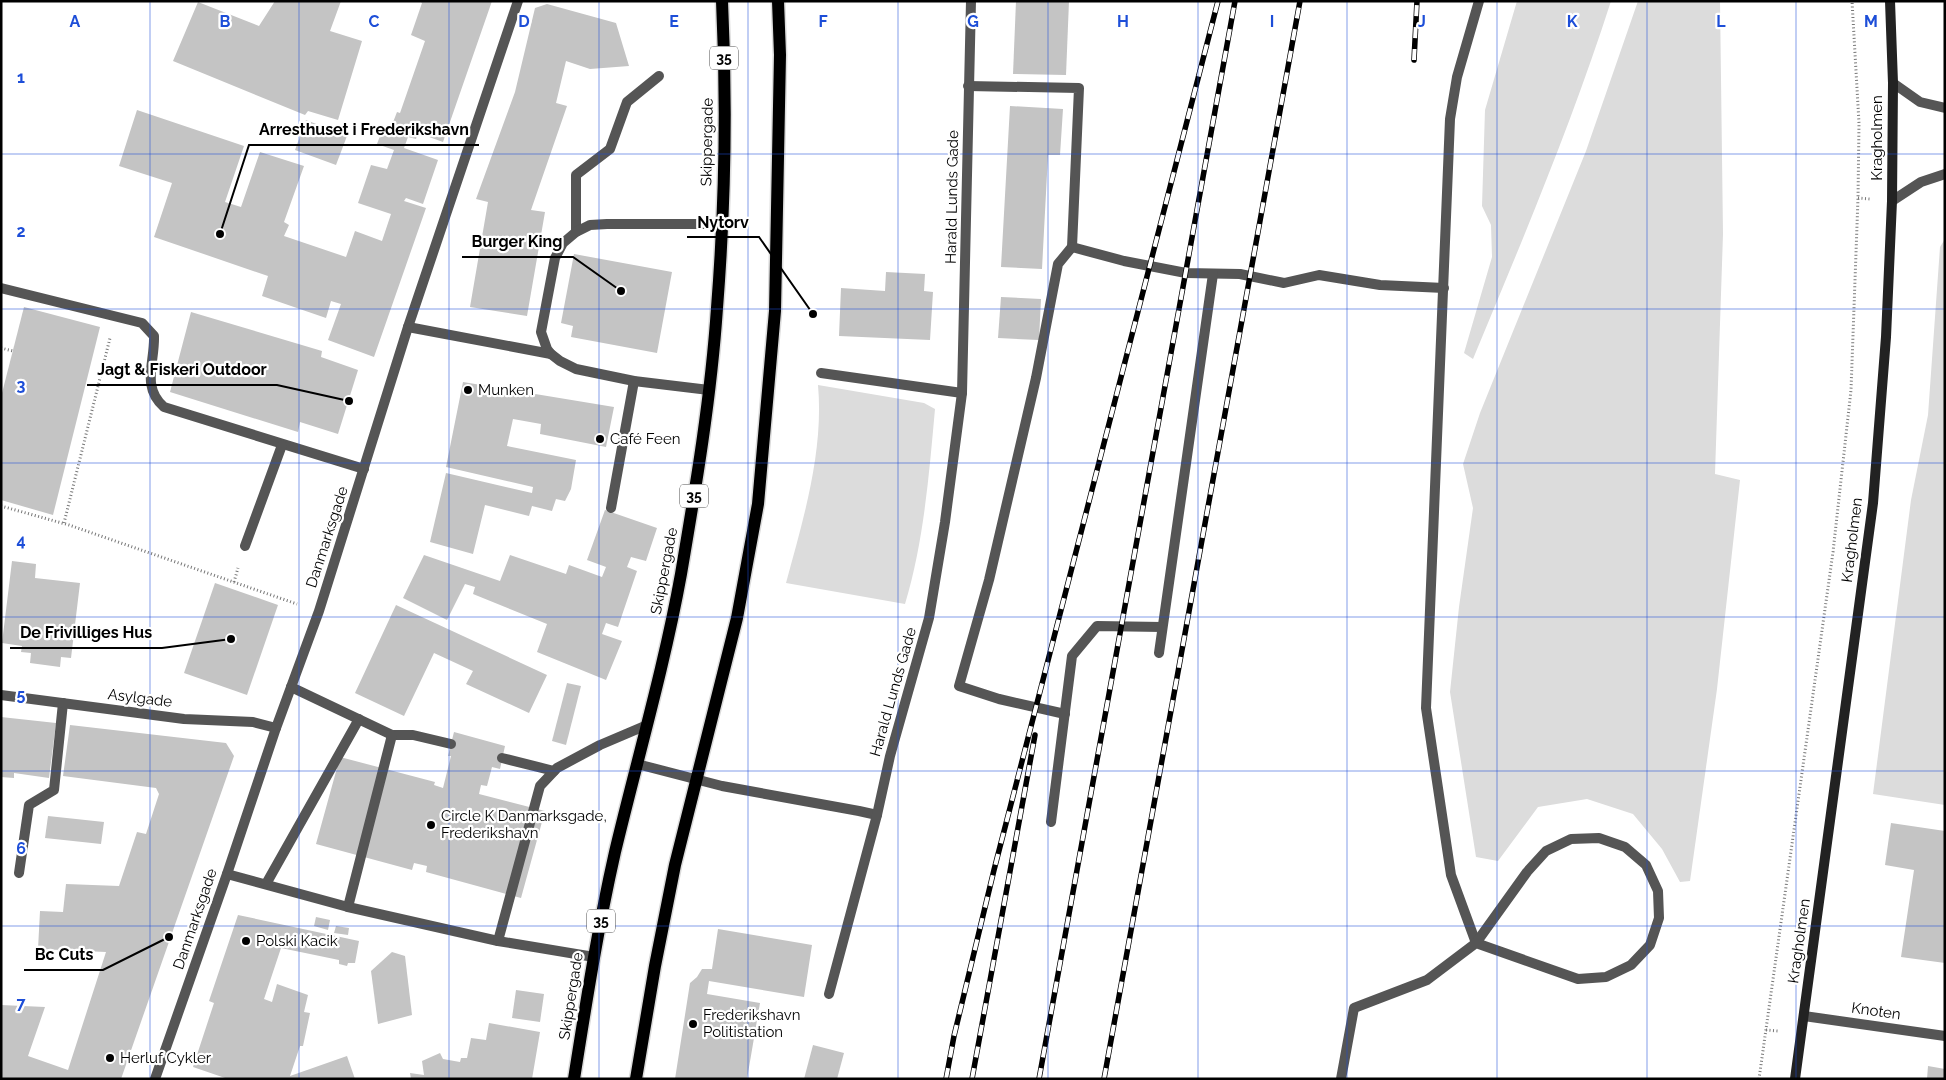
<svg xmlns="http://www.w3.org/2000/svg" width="1946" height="1080" font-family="Raleway,sans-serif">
<rect width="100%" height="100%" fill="#fff"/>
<g fill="#dcdcdc">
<path d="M 1517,1 L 1611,1 C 1572,123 1522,241 1473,359 L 1464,353 L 1492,257 L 1491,225 L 1482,206 L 1485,110 Z"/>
<polygon points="1638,1 1720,1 1723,234 1715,474 1740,480 1717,689 1690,881 1680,882 1662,849 1633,814 1587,799 1538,807 1498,861 1476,857 1450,692 1459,607 1473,508 1463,464 1480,413 1586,151"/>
<polygon points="1945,239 1945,805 1873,794 1911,500 1928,415 1940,247"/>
<path d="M 818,385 L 924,403 L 935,409 C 929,474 924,541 905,604 L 786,583 C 803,520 824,452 818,385 Z"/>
</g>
<g fill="#c4c4c4">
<polygon points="275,1 341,1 330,31 362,41 338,120 308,111 305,115 173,61 198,2 259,26"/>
<polygon points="420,1 492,1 443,142 418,133 416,139 408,137 404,148 438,160 423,204 406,198 404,201 426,208 374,357 328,340 341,304 331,301 326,318 262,296 268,276 154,237 172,183 119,166 137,110 244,146 225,202 241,207 260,152 304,166 284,222 289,225 284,236 346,257 355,231 382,241 391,214 358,203 371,165 387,169 394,150 377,144 383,128 390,130 397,112 400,113 425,41 411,35 422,3"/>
<polygon points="1016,1 1069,1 1066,75 1013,74"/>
<polygon points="547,4 616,23 629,66 590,69 566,61 556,103 567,106 531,210 545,212 527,316 470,307 488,202 476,199 515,92 535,8"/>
<polygon points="1010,106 1063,109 1060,155 1048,155 1042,269 1001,267"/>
<polygon points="306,120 347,136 336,165 295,150"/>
<polygon points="574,254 672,272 657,353 571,337 573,326 561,323"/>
<polygon points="886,272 925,274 924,291 933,292 930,340 839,336 841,288 885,291"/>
<polygon points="1001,297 1041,299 1039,340 998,338"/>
<polygon points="24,307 100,327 53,515 1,500 1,397"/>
<polygon points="191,312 322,351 321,357 358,370 338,434 300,422 298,432 170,392"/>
<polygon points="463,382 614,407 606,447 540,434 541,424 513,419 507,446 576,460 571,489 565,501 556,499 552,511 532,506 529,516 485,505 473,554 430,542 446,473 532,493 533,487 446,467"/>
<polygon points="605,510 657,528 646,561 631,557 627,567 637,571 618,627 606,623 602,634 622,641 606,680 537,652 547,624 473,594 475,587 465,584 447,620 403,598 424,555 500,581 510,555 566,574 569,565 602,577 606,567 587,560"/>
<polygon points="12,561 36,564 35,578 80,583 71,658 61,657 60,667 30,663 31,653 21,652 22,646 2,643"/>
<polygon points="215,583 278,605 247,695 184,673"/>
<polygon points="396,605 547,675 529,713 466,684 473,671 434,653 404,716 355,693"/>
<polygon points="567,683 581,686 566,745 552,741"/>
<polygon points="1,717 56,723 49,778 14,773 14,778 1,777"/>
<polygon points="70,725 226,743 234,756 121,1079 1,1079 1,1005 45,1007 28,1056 68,1070 106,952 38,949 40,911 63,912 66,884 119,886 137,832 146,834 159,794 156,788 63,776"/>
<polygon points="454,732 505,746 500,769 492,767 487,786 481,785 479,794 545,811 521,898 426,872 427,866 414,863 412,870 316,844 340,757 435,782 434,785 443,788 451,756 448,756"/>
<polygon points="48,816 104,822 101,844 45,838"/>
<polygon points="1891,823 1945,831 1945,963 1901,957 1914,870 1885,865"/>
<polygon points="238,915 359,941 355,963 348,963 347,966 339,964 339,960 281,948 264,999 272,1002 277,984 308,995 304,1012 310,1013 303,1046 300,1046 290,1076 347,1056 355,1079 228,1079 193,1067 214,1003 209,1001"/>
<polygon points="316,917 330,920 328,930 314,926"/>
<polygon points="336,926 349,928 348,935 334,933"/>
<polygon points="718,929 812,945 804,997 709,981 707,994 760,1003 747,1079 675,1079 690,983 697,977 702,969 712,969"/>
<polygon points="392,952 405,956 412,1015 378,1024 371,971"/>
<polygon points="516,990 544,994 540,1022 512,1018"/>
<polygon points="489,1023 540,1032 532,1079 411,1079 410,1073 424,1075 422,1061 440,1053 443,1059 460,1062 461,1058 467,1058 471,1038 486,1040"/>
<polygon points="813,1045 844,1053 837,1079 804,1079"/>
<polygon points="1928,1066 1945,1069 1945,1079 1927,1079"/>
</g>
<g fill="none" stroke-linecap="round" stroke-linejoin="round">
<defs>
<g id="primary">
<path d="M 574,1079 C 586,1003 598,927 615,852 C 637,760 664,668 681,574 C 696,486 711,397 717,308 C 725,206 727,103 722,1"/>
<polyline points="636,1079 655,966 675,865 737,618 758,504 775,311 780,55 778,1"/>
</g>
</defs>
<use href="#primary" stroke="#dbdbdb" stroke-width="15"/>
<g stroke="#777" stroke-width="3" stroke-dasharray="1 2.5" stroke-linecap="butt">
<polyline points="1858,198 1870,199"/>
<polyline points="1,348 13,351"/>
<polyline points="1,506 69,525 297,604"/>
<polyline points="64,523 110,338"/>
<polyline points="234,582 238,568"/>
<polyline points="1766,1030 1778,1031"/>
<polyline points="1759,1079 1833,552 1851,390 1858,198 1859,123 1852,1"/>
</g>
<g stroke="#555" stroke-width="10">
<polyline points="968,86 1079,88 1072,247 1058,264 1036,378 989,580 959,686 999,699 1065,714"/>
<polyline points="576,232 576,175 610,149 627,102 659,76"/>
<polyline points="1072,247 1124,261 1186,273 1240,274 1284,283 1319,275 1380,285 1444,288"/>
<path d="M 1,288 L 142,323 L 154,336 C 155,362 141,387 164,407 L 364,469"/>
<polyline points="408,327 551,354"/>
<polyline points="709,390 634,381 576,369 560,361 551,354 547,349 541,332 555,258 563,243 576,232 590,225 607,224 722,224"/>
<polyline points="611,508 634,381"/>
<polyline points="245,546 282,445"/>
<polyline points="1159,653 1213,274"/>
<polyline points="392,735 413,735 451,744"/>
<polyline points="502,758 554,771"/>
<polyline points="637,764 722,786 859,811 877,815"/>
<polyline points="1051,822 1072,656 1097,626 1162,627"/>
<polyline points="19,873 29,805 54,790 63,703"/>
<polyline points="227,874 348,907 392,735 291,687"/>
<polyline points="266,884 359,719"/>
<polyline points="348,907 498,941"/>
<polyline points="1476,943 1451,875 1426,708 1450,119 1457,77 1479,1"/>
<polyline points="594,957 498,941 540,786 557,768 600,745 647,725"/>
<polyline points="1341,1079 1354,1008 1427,980 1476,943 1527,872 1546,851 1571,839 1599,838 1625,847 1646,865 1658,891 1659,918 1650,945 1631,965 1606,977 1578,979 1476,943"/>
</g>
<g stroke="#555" stroke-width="10">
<polyline points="1893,83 1920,102 1945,108"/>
<polyline points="1892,201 1921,182 1945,174"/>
<polyline points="821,373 962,393"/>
<polyline points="1,695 184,719 253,722 276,728"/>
<polyline points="829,994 877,815 890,756 929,618 945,522 962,393 971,1"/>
<polyline points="1804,1016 1945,1036"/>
<polyline points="155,1079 227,874 276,728 319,611 408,327 518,1"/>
</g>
<polyline stroke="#222" stroke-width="10" points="1795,1079 1873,503 1886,337 1892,201 1893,83 1890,1"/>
<use href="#primary" stroke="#000" stroke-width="12"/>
<defs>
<g id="rail">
<polyline points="1414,60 1417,1"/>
<polyline points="946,1079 954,1036 994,870 1218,1"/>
<polyline points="972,1079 1035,735"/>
<polyline points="1039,1079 1235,1"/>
<polyline points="1104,1079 1300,1"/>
</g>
</defs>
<use href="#rail" stroke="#000" stroke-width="5.5"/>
<use href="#rail" stroke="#fff" stroke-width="4" stroke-dasharray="11" stroke-linecap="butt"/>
</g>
<path fill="none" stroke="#1d4ed8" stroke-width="1" stroke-opacity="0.55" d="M 150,1 L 150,1079M 299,1 L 299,1079M 449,1 L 449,1079M 599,1 L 599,1079M 748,1 L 748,1079M 898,1 L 898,1079M 1048,1 L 1048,1079M 1198,1 L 1198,1079M 1347,1 L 1347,1079M 1497,1 L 1497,1079M 1647,1 L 1647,1079M 1796,1 L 1796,1079M 1,154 L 1945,154M 1,309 L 1945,309M 1,463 L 1945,463M 1,617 L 1945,617M 1,771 L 1945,771M 1,926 L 1945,926"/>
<g fill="#000" stroke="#fff" stroke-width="2">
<circle cx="468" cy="390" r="5"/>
<circle cx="600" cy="439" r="5"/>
<circle cx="431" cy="825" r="5"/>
<circle cx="246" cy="941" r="5"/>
<circle cx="693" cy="1024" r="5"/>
<circle cx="110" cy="1058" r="5"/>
</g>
<g text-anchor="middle" stroke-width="4.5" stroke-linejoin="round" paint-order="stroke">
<g fill="#fff" stroke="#4c4c4c" stroke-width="1">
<rect x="710" y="46.5" width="28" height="23" rx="4"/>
<rect x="680" y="484.5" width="28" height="23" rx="4"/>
<rect x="587" y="909.5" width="28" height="23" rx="4"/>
</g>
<g font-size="14" font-weight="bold" fill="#000">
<text x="724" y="63">35</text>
<text x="694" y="501">35</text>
<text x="601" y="926">35</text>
</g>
<g font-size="15" fill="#000" stroke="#fff">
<text transform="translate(1877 138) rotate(-90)" y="5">Kragholmen</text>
<text transform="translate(707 142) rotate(-89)" y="5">Skippergade</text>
<text transform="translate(952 197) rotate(-89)" y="5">Harald Lunds Gade</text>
<text transform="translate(327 537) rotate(-72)" y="5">Danmarksgade</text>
<text transform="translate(1852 540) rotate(-83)" y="5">Kragholmen</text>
<text transform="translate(664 571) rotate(-79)" y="5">Skippergade</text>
<text transform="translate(893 692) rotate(-74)" y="5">Harald Lunds Gade</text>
<text transform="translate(140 698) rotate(7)" y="5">Asylgade</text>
<text transform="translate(195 919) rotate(-71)" y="5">Danmarksgade</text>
<text transform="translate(1799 941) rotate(-82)" y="5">Kragholmen</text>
<text transform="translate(571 996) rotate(-81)" y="5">Skippergade</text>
<text transform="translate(1876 1011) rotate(8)" y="5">Knoten</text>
</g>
<g font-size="15" fill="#000" stroke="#fff" text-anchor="start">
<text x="478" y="395">Munken</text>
<text x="610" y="444">Café Feen</text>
<text x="441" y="821">Circle K Danmarksgade,<tspan x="441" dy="17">Frederikshavn</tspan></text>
<text x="256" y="946">Polski Kacik</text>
<text x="703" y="1020">Frederikshavn<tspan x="703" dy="17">Politistation</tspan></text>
<text x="120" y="1063">Herluf Cykler</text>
</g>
</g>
<g font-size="16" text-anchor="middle" font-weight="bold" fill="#1d4ed8" stroke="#fff" stroke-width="4.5" stroke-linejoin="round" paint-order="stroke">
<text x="75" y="27">A</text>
<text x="225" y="27">B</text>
<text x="374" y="27">C</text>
<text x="524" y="27">D</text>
<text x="674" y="27">E</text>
<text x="823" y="27">F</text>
<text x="973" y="27">G</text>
<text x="1123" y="27">H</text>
<text x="1272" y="27">I</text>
<text x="1422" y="27">J</text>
<text x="1572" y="27">K</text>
<text x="1721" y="27">L</text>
<text x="1871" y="27">M</text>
<text x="21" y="83">1</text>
<text x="21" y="237">2</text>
<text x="21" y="391">3</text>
<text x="21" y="546">4</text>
<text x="21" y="700">5</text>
<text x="21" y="854">6</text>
<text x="21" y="1009">7</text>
</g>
<path fill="none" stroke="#000" stroke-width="2" d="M220 234L249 145H479M813 314L759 237H687M621 291L573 257H462M349 401L277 385H87M231 639L162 648H10M169 937L103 970H24"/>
<g fill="#000" stroke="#fff" stroke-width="2">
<circle cx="220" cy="234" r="5"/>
<circle cx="813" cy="314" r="5"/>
<circle cx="621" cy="291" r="5"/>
<circle cx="349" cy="401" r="5"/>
<circle cx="231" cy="639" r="5"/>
<circle cx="169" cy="937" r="5"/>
</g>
<g font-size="16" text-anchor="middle" font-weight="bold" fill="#000" stroke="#fff" stroke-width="4.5" stroke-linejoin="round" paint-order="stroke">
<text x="364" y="135">Arresthuset i Frederikshavn</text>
<text x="723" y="228">Nytorv</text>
<text x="517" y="247">Burger King</text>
<text x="182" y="375">Jagt &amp; Fiskeri Outdoor</text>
<text x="86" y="638">De Frivilliges Hus</text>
<text x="64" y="960">Bc Cuts</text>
</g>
<rect width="1946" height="1080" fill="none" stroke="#000000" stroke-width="5"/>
</svg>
